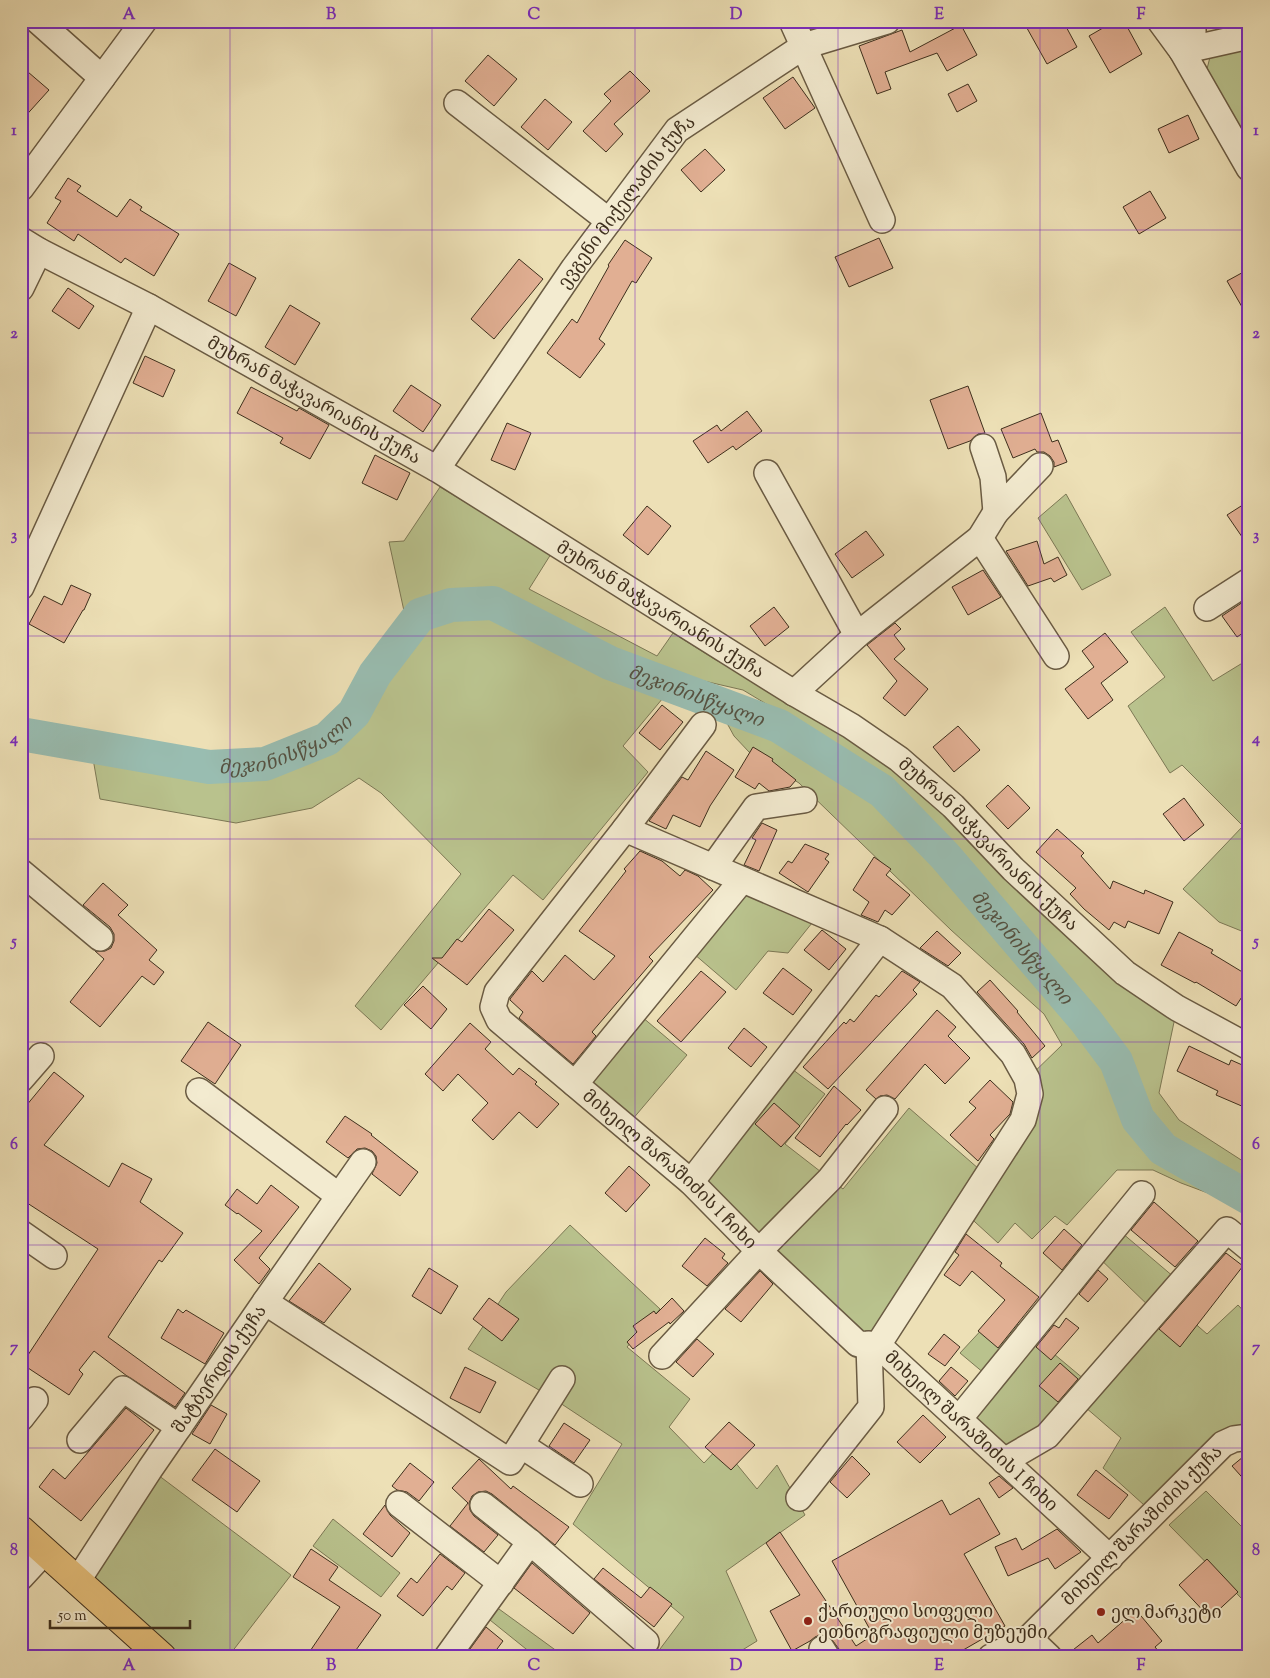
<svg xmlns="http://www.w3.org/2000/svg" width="1270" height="1678" font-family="'Sorts Mill Goudy','Noto Serif Georgian',serif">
<rect width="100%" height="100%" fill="#ede0b6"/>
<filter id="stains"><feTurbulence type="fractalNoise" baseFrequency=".004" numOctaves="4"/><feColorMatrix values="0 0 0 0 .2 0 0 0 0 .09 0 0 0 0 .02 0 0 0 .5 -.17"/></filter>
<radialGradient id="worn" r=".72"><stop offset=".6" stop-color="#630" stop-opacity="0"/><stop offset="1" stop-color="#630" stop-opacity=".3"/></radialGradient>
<g fill="#b9c28d" stroke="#7c7855">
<polygon points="1249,40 1249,165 1206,73 1211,53"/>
<polygon points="440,487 551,554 529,589 657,656 673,633 716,660 851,726 1177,1008 1159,1093 1179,1120 1249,1165 1249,1215 1232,1202 1181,1183 1153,1170 1117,1170 1067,1225 1055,1216 1032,1239 1015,1223 998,1243 964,1212 878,1345 691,1182 784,1063 825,1094 785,1144 843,1189 909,1108 987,1176 1027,1079 1062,1045 1044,1014 951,930 799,783 749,752 734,736 716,703 779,726 783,714 743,690 669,673 504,597 473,588 441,595 404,611 389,542 404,541"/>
<polygon points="1066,494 1111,575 1082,590 1038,518"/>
<polygon points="493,603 610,663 673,686 623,746 648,772 543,900 513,875 381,1030 355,1006 461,874 381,793 359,778 312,808 236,823 100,799 91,747 209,767 265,764 327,739 354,713 375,674 420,615 451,605"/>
<polygon points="1165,607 1213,681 1249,659 1249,934 1219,922 1183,889 1243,826 1182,765 1170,773 1128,706 1165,677 1131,632"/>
<polygon points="742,880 820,913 788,953 768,951 736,990 687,948"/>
<polygon points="635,1011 687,1055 626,1127 575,1084"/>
<polygon points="570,1225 660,1309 627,1347 690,1399 669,1427 704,1463 721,1445 757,1489 777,1465 805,1515 726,1571 757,1641 731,1657 654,1657 684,1617 573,1524 622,1444 551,1397 468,1349 506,1292"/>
<polygon points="1115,1227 1181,1283 1167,1299 1207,1334 1238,1305 1249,1317 1249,1437 1154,1514 1103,1468 1121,1438 1078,1401 1004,1461 959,1419 991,1379 960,1353 999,1311 1029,1333 1091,1385 1155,1312 1094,1253"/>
<polygon points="150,1469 291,1575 228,1657 172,1657 87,1578"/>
<polygon points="1206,1491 1249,1534 1249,1606 1169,1525"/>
<polygon points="333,1519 400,1573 381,1597 313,1546"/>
<polygon points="488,1601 565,1657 536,1657 480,1612"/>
</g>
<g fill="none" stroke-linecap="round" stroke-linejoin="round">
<path stroke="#99bdb1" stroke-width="34" id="s1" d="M 21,734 L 209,767 L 265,764 L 327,739 L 354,713 L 375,674 L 420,615 L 451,605 L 493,603 L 610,663 L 779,726 L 882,791 L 945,856 L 1086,1021 L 1116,1061 L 1138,1119 L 1163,1149 L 1249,1198"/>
</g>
<g fill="#e1af93" stroke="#3e2f1d">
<polygon points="1023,21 1063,21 1077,47 1047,64"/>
<polygon points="1115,21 1124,21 1142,54 1110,73 1089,36"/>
<polygon points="961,25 977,55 947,71 937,53 885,72 891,89 877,94 859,46 902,30 910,52"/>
<polygon points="488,55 517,79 494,106 465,81"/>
<polygon points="21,66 49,90 21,121"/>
<polygon points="630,71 650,91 614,124 623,134 606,152 583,131 611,101 604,94"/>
<polygon points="793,77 815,108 785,129 763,98"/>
<polygon points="968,84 977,101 957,112 948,94"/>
<polygon points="545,99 572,122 548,150 521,127"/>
<polygon points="1188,115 1199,139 1169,153 1158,129"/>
<polygon points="705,149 725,170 701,192 681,170"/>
<polygon points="68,178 81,186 77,191 117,217 130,199 142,207 140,210 179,234 154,276 125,258 121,263 78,234 74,241 47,223 61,201 55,198"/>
<polygon points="1150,191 1166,218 1139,234 1123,207"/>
<polygon points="879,238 893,268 849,287 835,257"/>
<polygon points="625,240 652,258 636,283 632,281 599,339 605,344 580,378 547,353 572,319 577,323 609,266 608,265"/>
<polygon points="519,259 543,279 494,339 471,319"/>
<polygon points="229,263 256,278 236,316 208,301"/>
<polygon points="1249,269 1249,319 1227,281"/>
<polygon points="68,288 94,306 79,329 52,311"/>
<polygon points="290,305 320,323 295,365 265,347"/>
<polygon points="145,356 175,370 163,397 133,383"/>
<polygon points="411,385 441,405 423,432 393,411"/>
<polygon points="968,386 985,433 978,434 970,441 948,449 930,400"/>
<polygon points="251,387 297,411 299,408 329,425 310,459 280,443 283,438 237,413"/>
<polygon points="747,411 762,431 736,450 733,446 708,463 693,441 717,425 721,431"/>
<polygon points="1041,413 1052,442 1058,440 1067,462 1054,467 1054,462 1050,456 1044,452 1037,452 1035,449 1013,458 1001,429"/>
<polygon points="507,423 531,433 515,470 491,460"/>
<polygon points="375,455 410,473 397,500 362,483"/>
<polygon points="1249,501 1249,547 1227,515"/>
<polygon points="647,506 671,526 648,555 623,535"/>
<polygon points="866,531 884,555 852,578 835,554"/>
<polygon points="1037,541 1044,564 1058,557 1067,575 1054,582 1051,578 1028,586 1006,551"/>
<polygon points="983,570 1001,597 968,615 952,587"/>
<polygon points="71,585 91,594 84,610 83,610 64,643 29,624 44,596 62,605"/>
<polygon points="1249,598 1249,629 1237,637 1222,616"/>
<polygon points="774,607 789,627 765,646 750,626"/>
<polygon points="895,623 901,629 894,635 905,649 894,659 928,689 905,716 883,698 897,681 867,645"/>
<polygon points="1105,633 1128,662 1101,683 1113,700 1088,719 1065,689 1094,667 1082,651"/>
<polygon points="662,705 683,722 660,750 639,733"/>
<polygon points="958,726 980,750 954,772 933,747"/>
<polygon points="753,747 773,759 772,761 796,780 790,787 769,791 759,783 755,789 735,777"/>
<polygon points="706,751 734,770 710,806 700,827 673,815 666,829 649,821 682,777 688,780"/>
<polygon points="1008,785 1030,808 1008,829 986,806"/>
<polygon points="1184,798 1204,825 1184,841 1163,814"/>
<polygon points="762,823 777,830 759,871 744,865 756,840 752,838"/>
<polygon points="1057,829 1084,853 1081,856 1110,889 1113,881 1144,894 1145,890 1173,902 1159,934 1128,921 1125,928 1114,922 1109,930 1084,909 1070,894 1076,888 1036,852"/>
<polygon points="805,844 829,854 825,859 829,862 808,892 779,873 788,861 792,863"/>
<polygon points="640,851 662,861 680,876 685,870 698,876 713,890 649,957 653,961 592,1032 596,1036 573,1064 519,1018 523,1012 510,1000 510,999 532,971 543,982 565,955 594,980 615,956 579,931 626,871 624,869"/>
<polygon points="874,857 891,869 886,875 910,895 892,915 885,910 878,922 861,915 869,902 853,890"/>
<polygon points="103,883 128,905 118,915 157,950 149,960 164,972 154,985 142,976 100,1027 70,1002 104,959 95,951 105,951 111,948 114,941 114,934 110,927 83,905"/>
<polygon points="489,909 514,930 467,985 432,958 442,958 457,939 462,942"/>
<polygon points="822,930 846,949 829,970 804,950"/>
<polygon points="937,931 961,953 948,966 920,948"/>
<polygon points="1179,932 1213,950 1211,953 1249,976 1249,986 1236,1006 1196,982 1195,983 1161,965"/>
<polygon points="783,968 812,990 793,1015 763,993"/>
<polygon points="701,971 726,992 681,1042 657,1021"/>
<polygon points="902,971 920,982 913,990 917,994 828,1089 803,1067 844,1022 846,1024 850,1019 854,1022 876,995 879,997"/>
<polygon points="990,980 1018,1011 1017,1012 1045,1046 1032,1058 1024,1044 977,992"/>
<polygon points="423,986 447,1009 431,1029 404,1005"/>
<polygon points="937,1010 956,1027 948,1036 970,1058 945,1084 925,1064 895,1099 887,1095 880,1096 876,1099 866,1090"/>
<polygon points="208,1022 241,1045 215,1084 181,1061"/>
<polygon points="470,1023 491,1042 485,1049 513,1075 519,1068 537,1082 535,1084 559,1104 537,1128 519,1112 493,1140 472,1120 488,1103 458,1074 443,1091 425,1074"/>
<polygon points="744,1028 767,1047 751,1067 728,1048"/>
<polygon points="1189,1046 1229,1065 1231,1060 1249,1068 1249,1097 1244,1107 1216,1095 1218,1091 1177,1071"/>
<polygon points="54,1072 84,1096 44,1145 109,1187 122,1163 152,1179 140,1202 183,1233 162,1262 159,1260 108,1337 185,1393 175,1407 127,1376 94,1351 79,1370 83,1374 69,1395 22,1364 98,1249 21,1199 21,1112"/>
<polygon points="990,1080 1013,1102 1010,1114 990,1135 994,1139 978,1161 950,1135 976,1108 969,1102"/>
<polygon points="834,1086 861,1110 847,1125 846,1124 820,1157 795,1138"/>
<polygon points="774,1103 800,1126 781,1147 755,1124"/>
<polygon points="345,1116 372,1134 371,1135 418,1172 400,1196 372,1174 377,1163 376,1156 372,1151 365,1148 357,1149 348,1158 326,1142"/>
<polygon points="629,1166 650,1185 626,1212 605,1193"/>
<polygon points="271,1185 299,1207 259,1258 270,1269 259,1284 234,1260 262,1231 238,1213 237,1214 225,1205 237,1189 257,1204"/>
<polygon points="1154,1202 1198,1241 1175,1267 1131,1230"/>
<polygon points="1064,1229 1082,1245 1062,1270 1043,1253"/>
<polygon points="966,1234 1002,1263 1000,1266 1039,1297 998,1348 978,1331 1005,1300 972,1271 960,1286 944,1275 959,1255 955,1252"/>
<polygon points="705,1238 725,1254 722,1258 728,1263 707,1286 682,1266"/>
<polygon points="1226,1253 1243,1266 1180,1347 1159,1329"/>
<polygon points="319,1263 351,1289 324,1323 289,1301"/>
<polygon points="429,1268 458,1286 441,1314 412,1296"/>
<polygon points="1098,1270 1108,1279 1088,1302 1079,1294"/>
<polygon points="760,1271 773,1284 741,1322 725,1309"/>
<polygon points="489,1298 519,1319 502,1341 473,1319"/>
<polygon points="672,1298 684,1311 670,1324 669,1322 633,1349 627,1342 637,1332 633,1326 654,1311 656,1314"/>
<polygon points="178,1309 183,1313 186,1310 224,1333 205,1364 161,1338"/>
<polygon points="1066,1318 1079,1328 1051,1360 1036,1347 1054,1325 1059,1328"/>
<polygon points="944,1334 960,1347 945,1366 928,1354"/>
<polygon points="697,1339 714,1354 693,1377 676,1362"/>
<polygon points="1060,1363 1078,1379 1058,1402 1039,1386"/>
<polygon points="465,1367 496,1382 480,1413 450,1398"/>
<polygon points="951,1367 968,1381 955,1396 939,1381"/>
<polygon points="211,1405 227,1414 210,1444 192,1434"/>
<polygon points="126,1408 154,1430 81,1521 39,1487 53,1469 65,1479"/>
<polygon points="923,1415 946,1437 920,1463 897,1442"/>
<polygon points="729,1422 755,1445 731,1470 705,1447"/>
<polygon points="564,1423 590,1440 574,1463 549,1446"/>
<polygon points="215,1449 260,1481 237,1512 192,1480"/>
<polygon points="1249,1452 1249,1485 1232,1466"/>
<polygon points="852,1456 870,1474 847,1498 830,1482"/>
<polygon points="479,1459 511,1489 513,1486 569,1527 555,1545 492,1494 486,1491 478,1492 472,1496 469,1503 470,1510 474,1516 498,1535 484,1552 450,1526 468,1503 452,1488"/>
<polygon points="410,1463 434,1482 419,1501 407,1492 397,1490 392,1486"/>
<polygon points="1096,1470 1128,1495 1109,1519 1077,1495"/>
<polygon points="999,1476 1013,1488 999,1498 989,1483"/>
<polygon points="979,1498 1000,1534 964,1554 1005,1626 951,1657 841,1657 839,1649 826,1632 815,1637 810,1641 792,1651 770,1611 800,1595 766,1543 780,1532 856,1646 873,1635 832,1561 942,1500 950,1515"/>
<polygon points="385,1505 390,1515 410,1533 392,1557 363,1534"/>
<polygon points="1057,1529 1081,1552 1055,1569 1048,1558 1008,1576 995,1547 1016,1538 1022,1550"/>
<polygon points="311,1549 338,1567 329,1580 381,1615 351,1657 306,1657 340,1607 293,1577"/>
<polygon points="440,1554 465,1573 452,1590 447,1586 423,1616 397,1596 411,1578 417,1583"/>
<polygon points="1207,1559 1238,1592 1210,1618 1179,1585"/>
<polygon points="532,1563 590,1613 573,1634 514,1588"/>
<polygon points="603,1568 641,1598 650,1587 672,1604 654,1627 594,1579"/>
<polygon points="1136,1610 1162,1641 1155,1647 1163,1657 1064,1657 1092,1635 1098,1643"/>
<polygon points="486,1627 503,1641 491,1657 480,1657 470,1649"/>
</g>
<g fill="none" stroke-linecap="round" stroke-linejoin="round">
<defs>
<g id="minor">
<polyline points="38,21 102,78"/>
<polyline points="792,21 882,220"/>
<polyline points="1160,21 1182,51 1249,168"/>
<polyline points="1193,22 1193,49"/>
<polyline points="1182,51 1249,36"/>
<polyline points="457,103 609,221"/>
<polyline points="21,188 144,21"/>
<path id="s2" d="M 21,240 L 39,251 L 149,307 L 437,469 L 794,693 L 851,726 L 899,759 L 953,806 L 1013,869 L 1125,973 L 1177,1008 L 1249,1047"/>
<polyline points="21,288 39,251"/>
<polyline points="983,447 993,477 996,512 1040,466"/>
<path id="s3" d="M 437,469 L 574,268 L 677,130 L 804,46 L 887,21"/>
<polyline points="767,473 857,635"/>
<polyline points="980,538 1056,656"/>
<polyline points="21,587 149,307"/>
<polyline points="1207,608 1249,581"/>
<polyline points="794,693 857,635 980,538 996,512"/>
<path id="s4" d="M 703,725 L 625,829 L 497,992 L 493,1007 L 499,1020 L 691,1182 L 759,1251 L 858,1344 L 878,1345 L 1110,1558"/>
<polyline points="625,829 880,939 952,986 1013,1054 1027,1079 1030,1094 1023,1120 878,1345"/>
<polyline points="713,867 756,807 804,800"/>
<polyline points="21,872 100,938"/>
<polyline points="21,1079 41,1056"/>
<polyline points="575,1084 742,880"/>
<polyline points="199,1091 339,1196"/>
<polyline points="691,1182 880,939"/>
<polyline points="21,1233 54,1256"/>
<polyline points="265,1302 363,1162"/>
<polyline points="662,1356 759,1251 830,1179 885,1109"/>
<polyline points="21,1418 35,1400"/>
<polyline points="959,1419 1142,1194"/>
<polyline points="80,1440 123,1389 179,1427"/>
<polyline points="521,1445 580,1484"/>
<polyline points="1004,1461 1047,1436 1227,1230 1249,1248"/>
<polyline points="799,1498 871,1407 869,1344"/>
<polyline points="399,1504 501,1583"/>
<polyline points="483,1505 530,1542 646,1642"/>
<polyline points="21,1577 45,1551"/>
<path id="s5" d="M 78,1580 L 150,1469 L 265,1302 L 510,1462 L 562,1379"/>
<polyline points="1029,1638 1049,1657"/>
<polyline points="822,1649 827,1657"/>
<polyline points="447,1657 530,1542"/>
<path id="s6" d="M 991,1657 L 1029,1638 L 1223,1444 L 1234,1439 L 1249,1437"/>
</g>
<polyline id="highway" points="21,1530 162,1657"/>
</defs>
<use href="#minor" stroke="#6a5b43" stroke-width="28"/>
<use href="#highway" stroke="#3e2f1d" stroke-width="30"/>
<use href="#minor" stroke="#f3ebd0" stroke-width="25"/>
<use href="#highway" stroke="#e6c07b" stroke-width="28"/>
</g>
<path fill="none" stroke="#7b2cbf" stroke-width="1" stroke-opacity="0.55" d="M 230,21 L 230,1657M 432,21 L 432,1657M 635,21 L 635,1657M 838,21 L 838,1657M 1040,21 L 1040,1657M 21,230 L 1249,230M 21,433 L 1249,433M 21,636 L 1249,636M 21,839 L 1249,839M 21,1042 L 1249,1042M 21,1245 L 1249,1245M 21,1448 L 1249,1448"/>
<g fill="#8f2418" stroke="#f3ebd0" stroke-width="2">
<circle cx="1101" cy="1612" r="5"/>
<circle cx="808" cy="1621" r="5"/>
</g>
<g text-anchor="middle" stroke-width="4" stroke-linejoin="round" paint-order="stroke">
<g font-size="18" fill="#3e2f1d" stroke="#f3ebd0">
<text dy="6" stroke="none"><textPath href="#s3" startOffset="328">ევგენი მიქელაძის ქუჩა</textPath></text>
<text dy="6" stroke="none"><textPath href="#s2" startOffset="334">მუხრან მაჭავარიანის ქუჩა</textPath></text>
<text dy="6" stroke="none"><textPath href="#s2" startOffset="739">მუხრან მაჭავარიანის ქუჩა</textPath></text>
<text dy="6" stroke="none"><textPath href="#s2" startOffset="1144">მუხრან მაჭავარიანის ქუჩა</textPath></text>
<text dy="6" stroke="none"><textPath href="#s4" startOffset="594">მიხეილ შარაშიძის I ჩიხი</textPath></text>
<text dy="6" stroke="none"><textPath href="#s5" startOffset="254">შატბერდის ქუჩა</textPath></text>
<text dy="6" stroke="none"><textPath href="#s4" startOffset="998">მიხეილ შარაშიძის I ჩიხი</textPath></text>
<text dy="6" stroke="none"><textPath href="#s6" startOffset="202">მიხეილ შარაშიძის ქუჩა</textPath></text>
</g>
<g font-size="18" fill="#3e2f1d" stroke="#f3ebd0" text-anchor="start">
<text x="818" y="1617">ქართული სოფელი<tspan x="818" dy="21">ეთნოგრაფიული მუზეუმი</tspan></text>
<text x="1111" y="1618">ელ მარკეტი</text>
</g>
<g font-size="19" font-style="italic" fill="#555242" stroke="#f3ebd0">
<text dy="7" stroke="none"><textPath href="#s1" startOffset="768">მეჯინისწყალი</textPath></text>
<text dy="7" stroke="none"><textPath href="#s1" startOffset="272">მეჯინისწყალი</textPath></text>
<text dy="7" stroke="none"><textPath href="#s1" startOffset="1188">მეჯინისწყალი</textPath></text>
</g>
</g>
<rect width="1270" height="1678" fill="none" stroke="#ede0b6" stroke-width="55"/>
<path d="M50 1620v8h140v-8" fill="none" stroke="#3e2f1d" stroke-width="2.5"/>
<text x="58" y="1620" font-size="15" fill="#3e2f1d" stroke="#f3ebd0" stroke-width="4" paint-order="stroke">50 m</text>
<rect x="28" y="28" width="1214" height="1622" fill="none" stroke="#7b2cbf" stroke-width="2"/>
<g font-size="16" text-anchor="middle" font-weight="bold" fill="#7b2cbf">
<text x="129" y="19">A</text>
<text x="331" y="19">B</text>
<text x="534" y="19">C</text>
<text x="736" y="19">D</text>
<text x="939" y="19">E</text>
<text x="1141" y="19">F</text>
<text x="14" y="135">1</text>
<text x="1256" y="135">1</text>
<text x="14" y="338">2</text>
<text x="1256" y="338">2</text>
<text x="14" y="540">3</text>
<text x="1256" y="540">3</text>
<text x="14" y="743">4</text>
<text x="1256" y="743">4</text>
<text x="14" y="946">5</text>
<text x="1256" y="946">5</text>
<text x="14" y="1149">6</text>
<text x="1256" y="1149">6</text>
<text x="14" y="1352">7</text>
<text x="1256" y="1352">7</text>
<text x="14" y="1555">8</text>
<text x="1256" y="1555">8</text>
<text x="129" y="1670">A</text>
<text x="331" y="1670">B</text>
<text x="534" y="1670">C</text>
<text x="736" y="1670">D</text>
<text x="939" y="1670">E</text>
<text x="1141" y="1670">F</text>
</g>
<rect width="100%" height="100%" filter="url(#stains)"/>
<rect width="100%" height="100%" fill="url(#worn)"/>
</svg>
